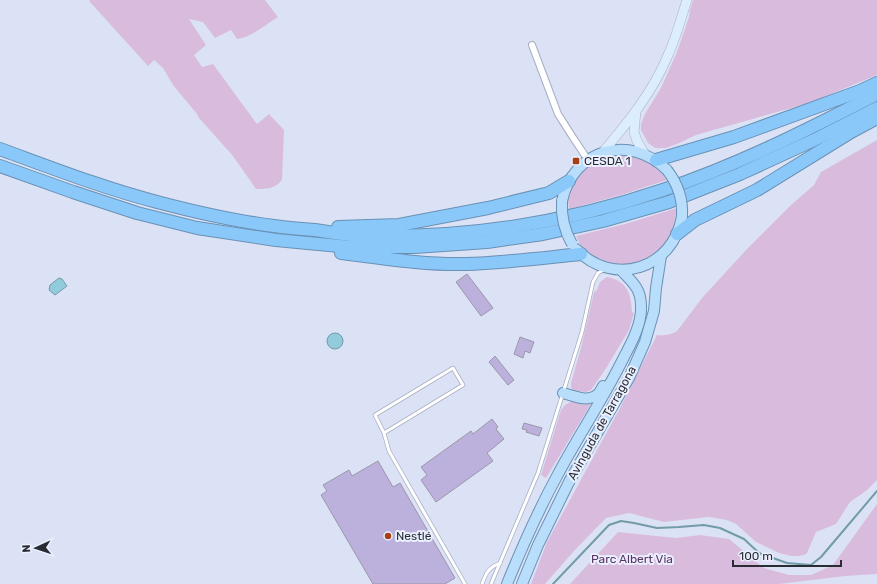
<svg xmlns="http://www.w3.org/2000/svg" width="877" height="584" font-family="Rubik,sans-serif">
<rect width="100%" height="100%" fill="#dce2f5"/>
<g fill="#d9bcdd">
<path d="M 90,0 L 265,0 L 278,17 C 265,25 252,37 237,39 L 231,30 L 215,38 L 203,22 L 189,19 L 206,45 L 194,55 L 202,67 L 213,64 L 257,124 L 269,114 L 284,130 L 282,180 C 274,189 268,189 256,189 L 233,156 L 199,118 L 197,114 L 173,85 L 163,68 L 154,60 L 148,66 L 89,1 Z"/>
<polygon points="693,0 877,0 877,75 809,103 696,135 677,144 666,148 655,148 648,143 641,130 641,124 645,114 661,88 677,52 689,17 690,10"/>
<path d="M 877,140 L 877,480 L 866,491 L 850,502 L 836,524 L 816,532 L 807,553 L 804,555 L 798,556 L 791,556 L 779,553 L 756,542 L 736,524 L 727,520 L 709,517 L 664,522 L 629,513 L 606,518 L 574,551 L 545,584 L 531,584 L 547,542 L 620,408 L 657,335 C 664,336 671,335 677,331 L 702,298 L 747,249 L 790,206 L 814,185 L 821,172 Z"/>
<path d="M 627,155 C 647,159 655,164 667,180 L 621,195 L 569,209 C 569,206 568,203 568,200 C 570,178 591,160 612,156 C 617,156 622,156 627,155 Z"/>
<path d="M 677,208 C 675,220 673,233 666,243 C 660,252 643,262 633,264 C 617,267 594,261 584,250 C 580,246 578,240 576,236 L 625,224 Z"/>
<path d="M 607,277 C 627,281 631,293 632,312 L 634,313 L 629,330 L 605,370 L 591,390 L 586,392 L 573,391 L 571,387 L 571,383 L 581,348 L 594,292 L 597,290 L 600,282 Z"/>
<polygon points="572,401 592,402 546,478 541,475 561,410 565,405"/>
<polygon points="877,504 877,574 845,576 779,584 570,584 618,532 676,538 700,535 729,539 764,568 789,575 811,575 833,565"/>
</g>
<g fill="#92cbdc" stroke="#729ba9">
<polygon points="59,278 62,279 67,286 55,295 49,290 50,285"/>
<circle cx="335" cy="341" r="8"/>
</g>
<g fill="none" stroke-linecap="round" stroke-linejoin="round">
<polyline stroke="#729ba9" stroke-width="2" points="553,584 609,525 621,521 634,523 657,528 679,527 704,525 720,528 744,539 759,553 787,563 811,565 821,557 877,491"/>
</g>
<g fill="#bbb1dc" stroke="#9b97a9">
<polygon points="467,274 493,308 481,316 456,282"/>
<polygon points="520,337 534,342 530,353 525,351 523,358 514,354"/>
<polygon points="495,356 514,380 508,385 489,362"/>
<polygon points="492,419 498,427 496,429 504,439 487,453 493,461 436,502 421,480 427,475 421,467 471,431 473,434"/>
<polygon points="524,423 542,428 539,436 526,432 527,430 522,429"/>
<polygon points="378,461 393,487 400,483 455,578 445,584 373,584 321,495 327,491 323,485 349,470 352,476"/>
</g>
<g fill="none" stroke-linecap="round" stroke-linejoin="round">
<defs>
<g id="service">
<polyline points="384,433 463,385 453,368 375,415 384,433 389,451 465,584"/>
<path d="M 482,584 C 486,573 488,568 500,563"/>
<polyline points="491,584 538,473 582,332 593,282 598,273 605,269"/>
</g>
<polyline id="minor" points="532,45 558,114 572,136 588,160"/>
<g id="secondary">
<polyline points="636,111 634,132 637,141 644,153"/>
<path d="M 603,152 C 628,122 653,92 668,55 C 676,38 681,18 687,0"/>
</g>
<g id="primary">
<path d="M 562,201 C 573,149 630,133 667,170"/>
<path d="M 576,249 C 613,288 674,269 682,216"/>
<path d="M 563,393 C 574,396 588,403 598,394 C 600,392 602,388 603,386"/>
<path d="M 507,584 C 522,547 538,511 557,476 C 578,436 604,398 624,357 C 632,342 642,323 641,306 C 641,288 632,282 621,270"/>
<polyline points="522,584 538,545 570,480 629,378 645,342 654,311 656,288 661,256"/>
</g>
<g id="motorway">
<path d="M 0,149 C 52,168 103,188 157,202 C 195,212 234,221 274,226 C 287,228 301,229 315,230 C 327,232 339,234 351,235 C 457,240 563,224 663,190 C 738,165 807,130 877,94"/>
<polyline points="656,160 734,137 860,91 877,83"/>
<polyline points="0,166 73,192 137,213 197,228 276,240 350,247 415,247 487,242 543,234 603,221 669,202 740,174 814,140 877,108"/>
<polyline points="338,227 399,225 488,208 549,193 569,181"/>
<polyline points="677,234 695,220 757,190 851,132 877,118"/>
<path d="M 341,253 C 382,258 424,265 465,264 C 504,263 542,258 581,254"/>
</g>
</defs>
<use href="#service" stroke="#a9afc1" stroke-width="4.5"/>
<use href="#minor" stroke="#a9afc1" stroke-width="8"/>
<use href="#secondary" stroke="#a9afc1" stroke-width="10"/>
<use href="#primary" stroke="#6991b4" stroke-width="12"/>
<use href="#motorway" stroke="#6991b4" stroke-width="14"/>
<use href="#service" stroke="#fff" stroke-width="3"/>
<use href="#minor" stroke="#fff" stroke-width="6"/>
<use href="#secondary" stroke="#dceefe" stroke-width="9"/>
<use href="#primary" stroke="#b9defc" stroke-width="10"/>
<use href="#motorway" stroke="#8bc8fa" stroke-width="12"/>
<defs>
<g id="primary-bridge">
<path d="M 667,170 C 678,184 683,198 682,216"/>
<path d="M 562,201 C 561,217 564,230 572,244"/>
</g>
</defs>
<use href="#primary-bridge" stroke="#6991b4" stroke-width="12" stroke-linecap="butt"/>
<use href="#primary-bridge" stroke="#b9defc" stroke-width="10"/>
</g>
<g fill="#a53f16" stroke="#eaf0ff" stroke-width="1.5">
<rect x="572" y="157" width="8" height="8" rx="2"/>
<circle cx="388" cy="536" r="4"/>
</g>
<g text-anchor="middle" stroke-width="4" stroke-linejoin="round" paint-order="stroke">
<g font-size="12" fill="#292c33" stroke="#eaf0ff" text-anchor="start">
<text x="584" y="165">CESDA 1</text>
<text x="396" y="540">Nestlé</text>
</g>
<g font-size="12" fill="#292c33" stroke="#eaf0ff">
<text transform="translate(602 423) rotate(-61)" y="4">Avinguda de Tarragona</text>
</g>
<g font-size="12" fill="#5c3262" stroke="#eaf0ff">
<text x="632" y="563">Parc Albert Via</text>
</g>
</g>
<g transform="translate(36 548) rotate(267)" stroke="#eaf0ff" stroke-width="3" paint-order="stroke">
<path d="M0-3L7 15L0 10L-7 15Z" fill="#292c33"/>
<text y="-6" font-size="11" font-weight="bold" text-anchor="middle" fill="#292c33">N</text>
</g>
<path d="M733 560v6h108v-6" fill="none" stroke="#292c33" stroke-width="2"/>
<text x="739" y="560" font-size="12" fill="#292c33" stroke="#eaf0ff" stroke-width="3" paint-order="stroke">100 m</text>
</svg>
